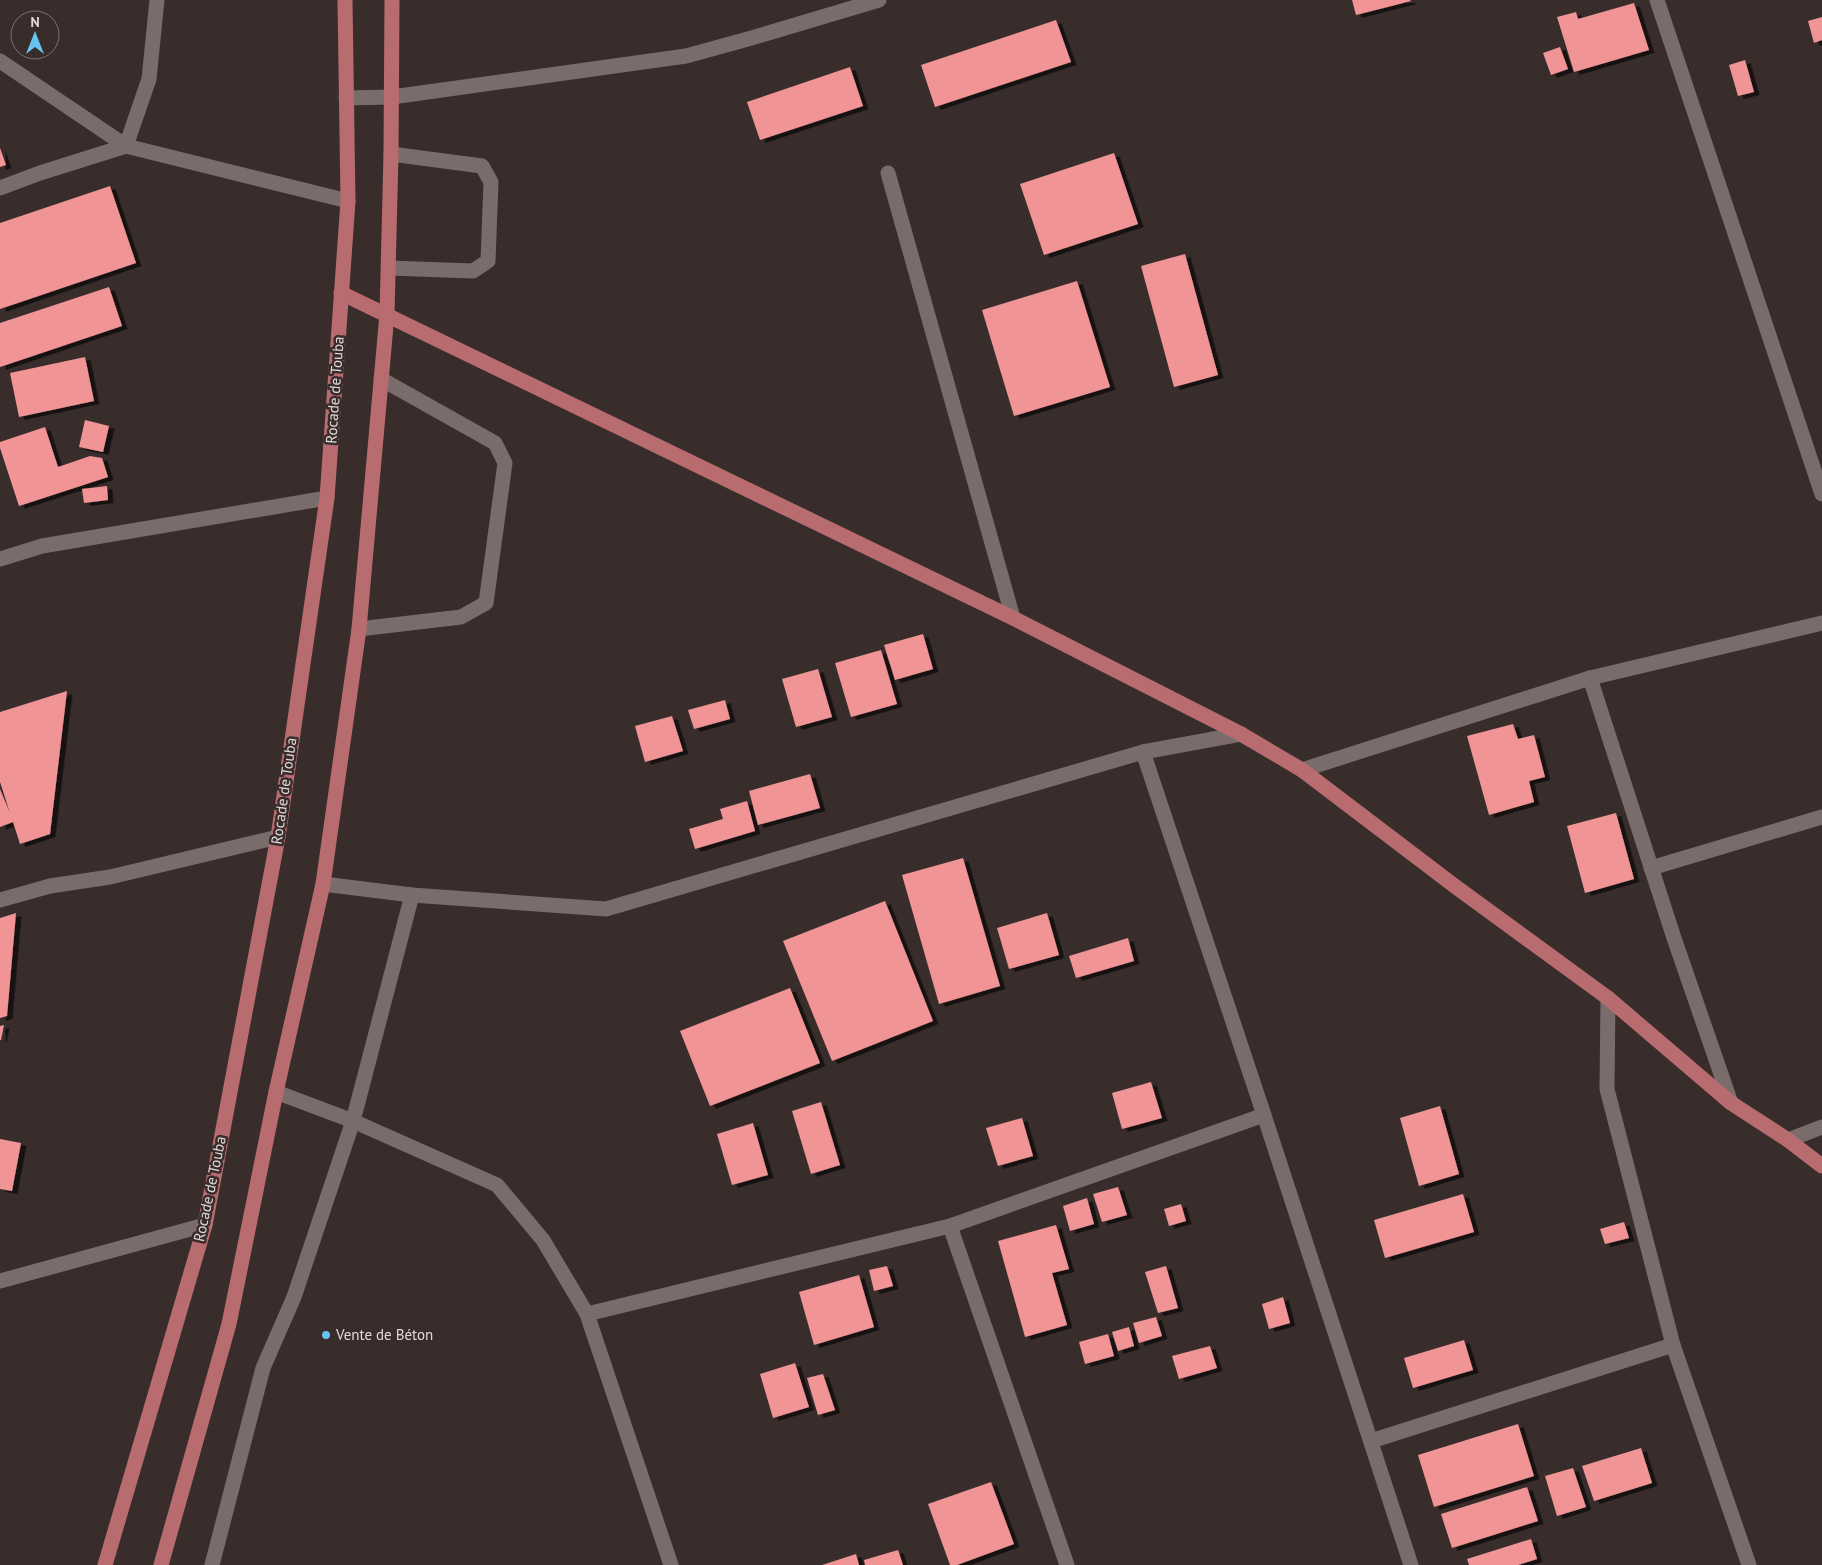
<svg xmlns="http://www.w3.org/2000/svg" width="1822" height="1565" font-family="'PT Sans',sans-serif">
<defs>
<filter id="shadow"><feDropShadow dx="5.5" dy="3" stdDeviation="0" flood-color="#0009"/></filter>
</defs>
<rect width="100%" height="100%" fill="#392d2c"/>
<g fill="#f09496" filter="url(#shadow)">
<polygon points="1352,0 1410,0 1411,1 1356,15"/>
<polygon points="1634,3 1649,50 1574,72 1557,17 1576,12 1578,19"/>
<polygon points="1822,17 1822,40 1814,43 1808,21"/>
<polygon points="1056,20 1071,62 935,107 921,65"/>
<polygon points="1560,47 1568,69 1551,75 1543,53"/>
<polygon points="1745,60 1754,92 1738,96 1729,65"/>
<polygon points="850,67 863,106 760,140 747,102"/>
<polygon points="0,148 6,165 0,167"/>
<polygon points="1114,153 1138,224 1044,255 1020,184"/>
<polygon points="110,186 136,263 0,309 0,223"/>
<polygon points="1185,254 1218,375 1174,387 1141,266"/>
<polygon points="1077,281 1110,387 1014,416 982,310"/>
<polygon points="109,287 122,326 0,367 0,323"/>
<polygon points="85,357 94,401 19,417 10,373"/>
<polygon points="85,420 109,426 103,452 79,447"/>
<polygon points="45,427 58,467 90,456 102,458 108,477 19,506 0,448 0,442"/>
<polygon points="107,486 108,500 84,503 82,489"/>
<polygon points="923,634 933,669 895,680 884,645"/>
<polygon points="881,650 897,704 851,717 835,663"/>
<polygon points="818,669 832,717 796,727 782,679"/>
<polygon points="67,691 50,834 20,844 13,822 0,827 0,789 10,813 0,782 0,712"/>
<polygon points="725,700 730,719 694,729 688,710"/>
<polygon points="672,716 683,751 645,762 635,726"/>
<polygon points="1513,724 1518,739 1534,735 1545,777 1529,781 1534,802 1489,815 1467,736"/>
<polygon points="810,774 820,808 758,825 749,791"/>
<polygon points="747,801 755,831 695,849 689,829 723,819 720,809"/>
<polygon points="1616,813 1634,879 1585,893 1567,826"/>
<polygon points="963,858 1000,986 939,1004 902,875"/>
<polygon points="885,901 933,1021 832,1061 783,941"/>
<polygon points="16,913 7,1016 0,1018 0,918"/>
<polygon points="1047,913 1059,955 1009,969 997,928"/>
<polygon points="1128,938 1134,961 1076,978 1069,956"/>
<polygon points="790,988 820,1063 710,1106 680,1031"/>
<polygon points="4,1025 1,1040 0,1040 0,1026"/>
<polygon points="1151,1082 1162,1118 1122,1129 1112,1093"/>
<polygon points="821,1102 840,1165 811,1174 792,1111"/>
<polygon points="1440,1106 1459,1174 1419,1186 1400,1118"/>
<polygon points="1022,1118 1033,1156 998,1166 986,1128"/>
<polygon points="753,1123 768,1175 732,1185 717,1134"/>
<polygon points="0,1139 21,1143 12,1191 0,1189"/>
<polygon points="1118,1187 1127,1215 1102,1222 1093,1194"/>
<polygon points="1463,1194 1474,1232 1385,1258 1374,1220"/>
<polygon points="1087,1198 1094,1224 1070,1231 1063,1206"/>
<polygon points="1181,1204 1186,1221 1169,1226 1164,1209"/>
<polygon points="1624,1222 1629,1238 1605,1244 1600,1229"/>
<polygon points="1056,1225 1069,1269 1052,1273 1067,1325 1025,1337 998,1241"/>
<polygon points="887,1266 893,1286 874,1291 869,1270"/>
<polygon points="1166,1266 1178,1308 1158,1313 1145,1272"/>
<polygon points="859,1275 874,1327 814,1345 799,1292"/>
<polygon points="1283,1297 1290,1323 1269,1329 1262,1304"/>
<polygon points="1156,1317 1162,1336 1139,1343 1133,1323"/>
<polygon points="1129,1327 1134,1346 1118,1351 1112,1332"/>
<polygon points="1108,1334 1114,1356 1085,1364 1079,1342"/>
<polygon points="1464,1340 1473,1370 1413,1388 1404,1358"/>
<polygon points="1210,1346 1217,1368 1179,1379 1172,1356"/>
<polygon points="795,1363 809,1407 773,1418 760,1374"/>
<polygon points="823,1374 835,1410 818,1415 807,1378"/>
<polygon points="1518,1424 1534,1476 1434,1507 1418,1455"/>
<polygon points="1641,1448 1652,1483 1594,1501 1582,1466"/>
<polygon points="1573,1468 1586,1507 1557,1516 1545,1476"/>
<polygon points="991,1482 1014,1544 957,1565 950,1565 928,1504"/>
<polygon points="1527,1487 1538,1521 1452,1548 1441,1514"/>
<polygon points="1531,1539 1537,1559 1518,1565 1469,1565 1467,1559"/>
<polygon points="898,1550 903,1565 865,1565 864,1560"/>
<polygon points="856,1554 859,1565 822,1565"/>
</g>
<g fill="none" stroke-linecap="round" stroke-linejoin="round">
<g stroke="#7b6c6c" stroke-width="15">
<polyline points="1657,0 1822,494"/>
<polyline points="0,61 126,146 348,201"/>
<polyline points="346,98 392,97 686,56 748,39 879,0"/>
<polyline points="888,173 1013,618"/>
<polyline points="0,188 40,173 126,146 149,79 157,0"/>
<polyline points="389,268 473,271 488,261 491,182 482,166 391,154"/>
<polyline points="0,559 42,546 327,498"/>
<polyline points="359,629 461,617 486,603 505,463 495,443 381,379"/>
<polyline points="1590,678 1674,938 1731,1103"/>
<polyline points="1143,752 1264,1115 1411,1565"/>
<polyline points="1302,770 1590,678 1822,623"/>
<polyline points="1651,868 1822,817"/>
<polyline points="323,884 412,895 606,909 1143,752 1241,734"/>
<polyline points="0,900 50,886 110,877 278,837"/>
<polyline points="1608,998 1607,1089 1673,1345 1749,1565"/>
<polyline points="276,1092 353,1121 497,1185 543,1240 587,1314 671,1565"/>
<polyline points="1788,1140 1822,1127"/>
<polyline points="950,1226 1067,1565"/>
<polyline points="0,1281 205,1225"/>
<polyline points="587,1314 950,1226 1264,1115"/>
<polyline points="1371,1441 1673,1345"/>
<polyline points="212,1565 263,1368 294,1297 353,1121 412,895"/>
</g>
<g stroke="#b96c70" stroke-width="15">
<polyline points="341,293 1013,618 1241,734 1302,770 1456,887 1608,998 1731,1103 1788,1140 1822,1166"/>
<polyline points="105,1565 205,1225 278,837 327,498 348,201 345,0"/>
<polyline points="161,1565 229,1324 276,1092 323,884 359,629 387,314 391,154 392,0"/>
</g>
</g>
<circle fill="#65c5ee" stroke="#392d2c" stroke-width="2" cx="326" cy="1335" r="5"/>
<g text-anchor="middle" stroke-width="5" stroke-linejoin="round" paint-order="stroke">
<g font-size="15" fill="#e1d9d9" stroke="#392d2c">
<text transform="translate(335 390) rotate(-86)" y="5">Rocade de Touba</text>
<text transform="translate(284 791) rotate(-82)" y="5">Rocade de Touba</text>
<text transform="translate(210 1189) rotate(-78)" y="5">Rocade de Touba</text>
</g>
<g font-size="15" fill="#e1d9d9" stroke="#392d2c" text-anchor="start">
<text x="336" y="1340">Vente de Béton</text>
</g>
</g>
<g transform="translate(35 35)"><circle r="24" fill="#392d2c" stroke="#7c7271"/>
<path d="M0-4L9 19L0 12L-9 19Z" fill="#65c5ee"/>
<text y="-8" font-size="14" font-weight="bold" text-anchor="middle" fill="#e1d9d9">N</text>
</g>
</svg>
